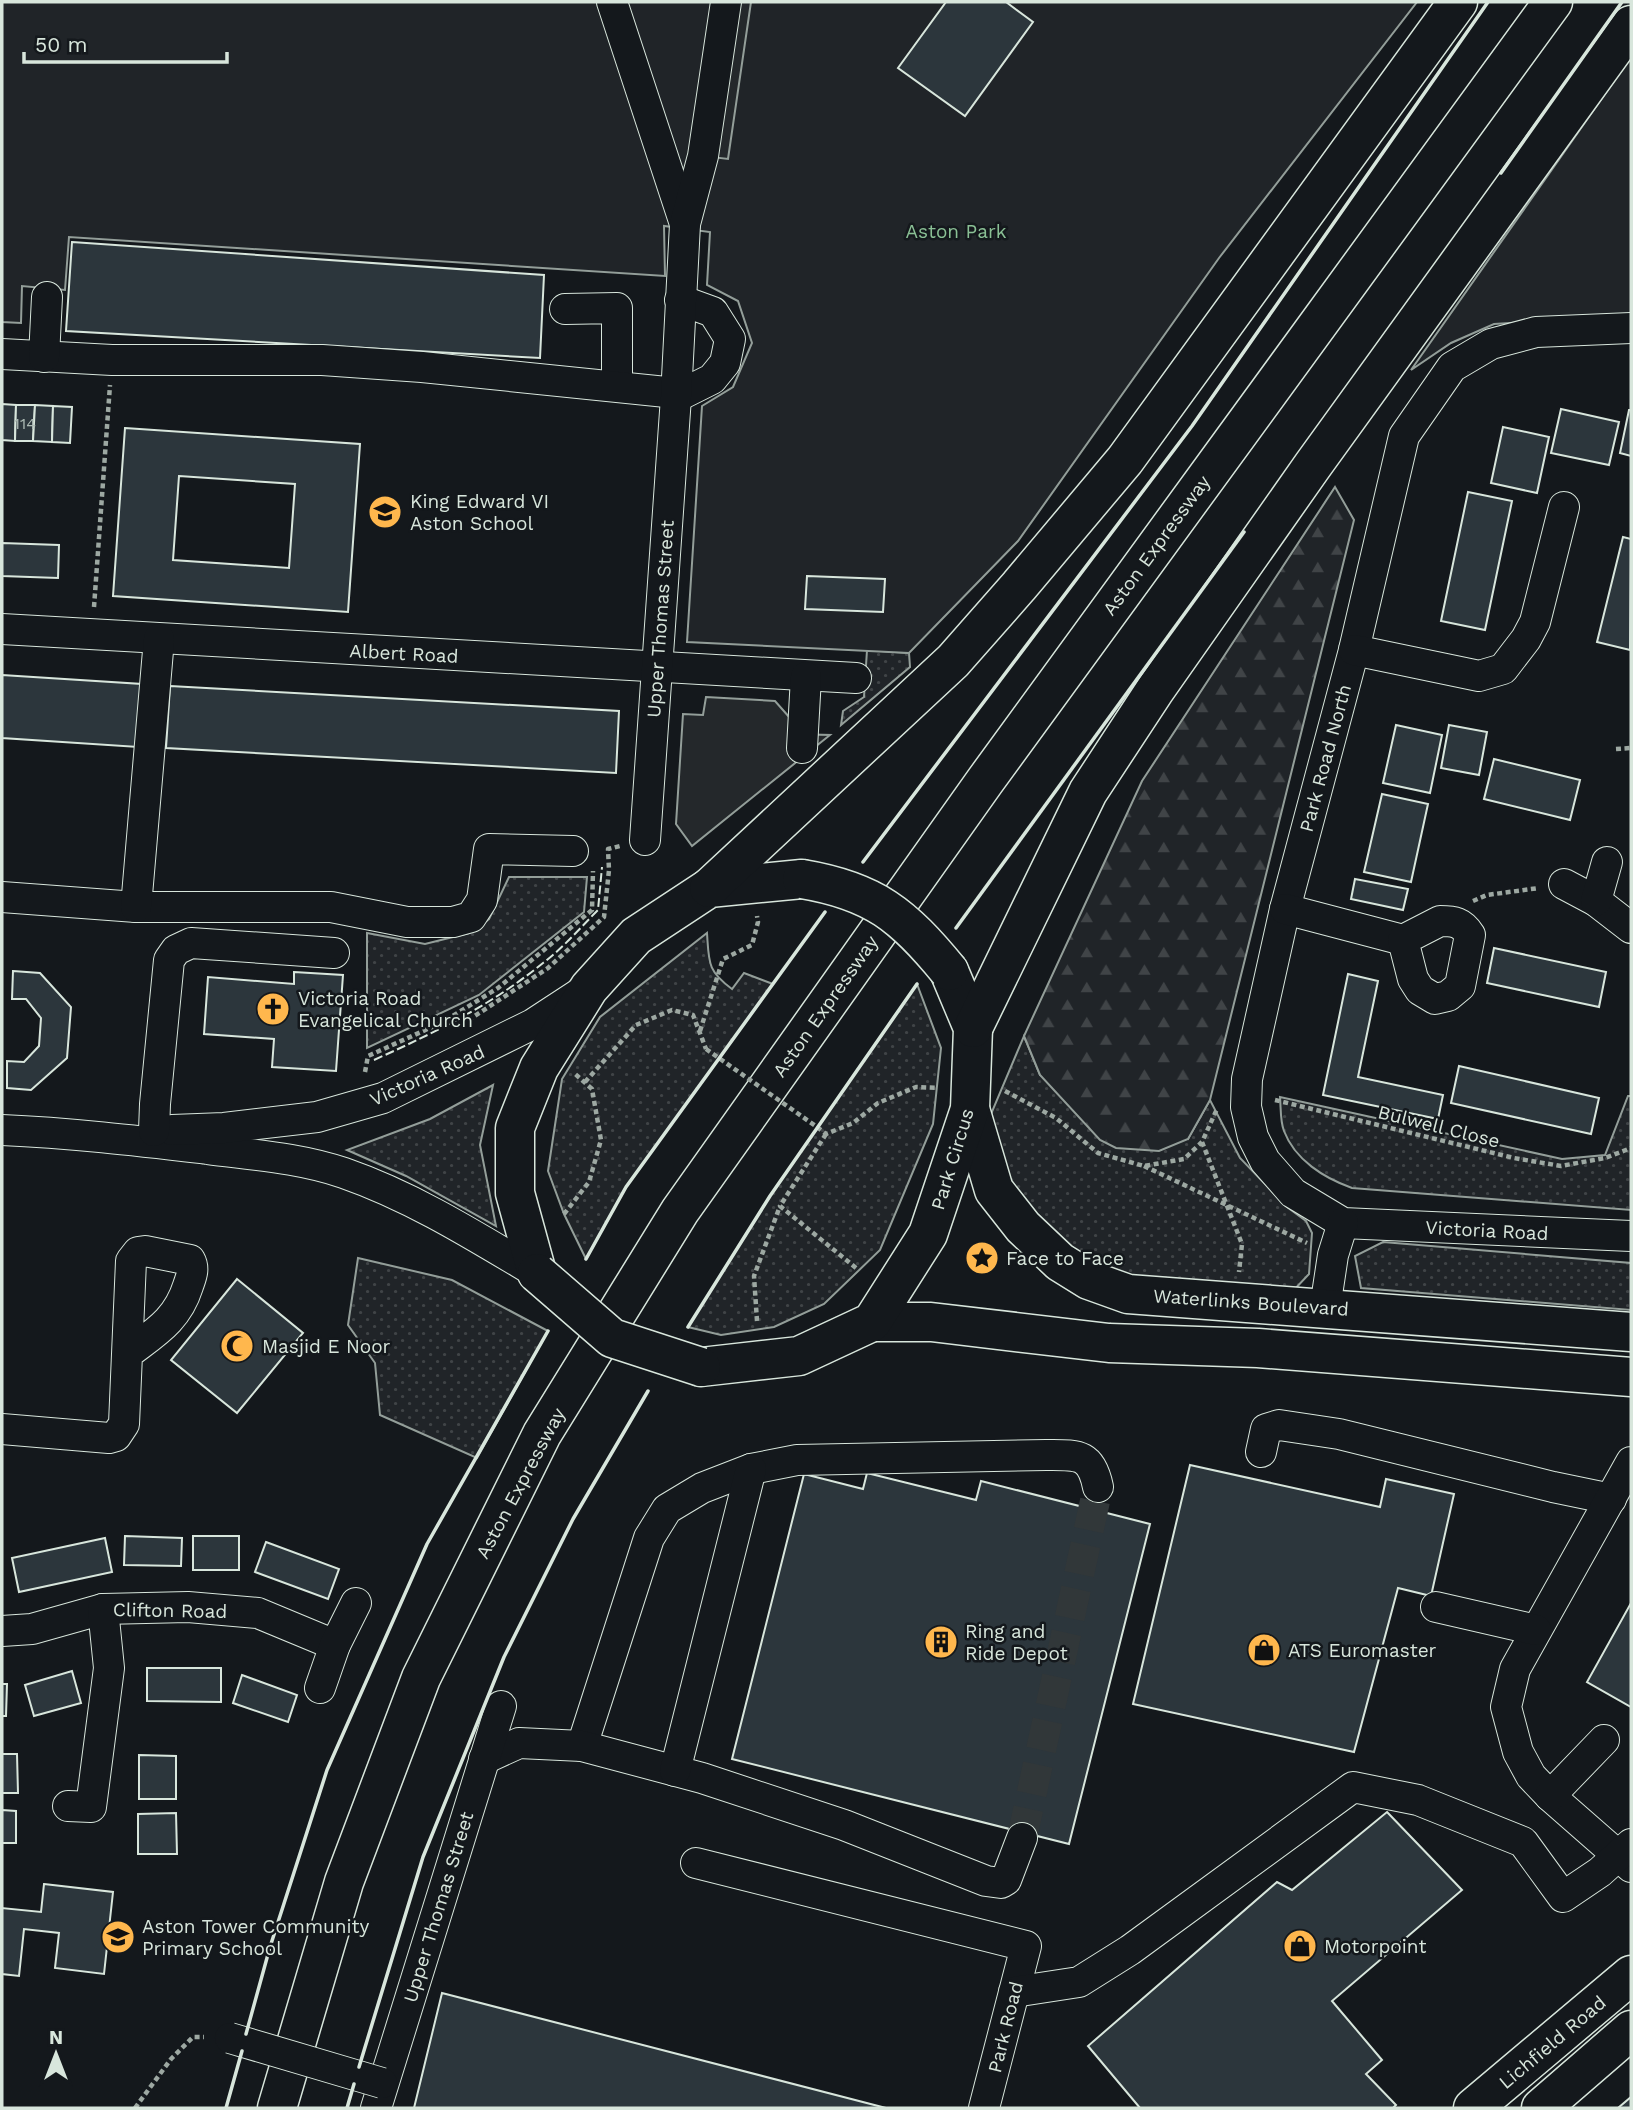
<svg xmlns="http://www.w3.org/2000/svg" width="1633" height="2110" font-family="'Work Sans',sans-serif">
<defs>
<pattern id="grass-dots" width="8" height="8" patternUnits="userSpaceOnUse" patternTransform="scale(1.75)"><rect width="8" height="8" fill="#202428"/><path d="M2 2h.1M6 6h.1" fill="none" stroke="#404447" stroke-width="1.8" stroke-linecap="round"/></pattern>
<pattern id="forest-firs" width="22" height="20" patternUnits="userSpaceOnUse" patternTransform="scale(1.75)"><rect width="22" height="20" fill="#202428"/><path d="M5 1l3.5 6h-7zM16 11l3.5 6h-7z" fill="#404447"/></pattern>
</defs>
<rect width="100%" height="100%" fill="#14181c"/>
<g fill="url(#grass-dots)" stroke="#939e99" stroke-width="2">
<polygon points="867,650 909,653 910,667 841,725 843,711 864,697"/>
<polygon points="509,877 587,877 584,912 479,995 367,1048 367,933 425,944 469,933 489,919"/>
<path d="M 707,933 C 709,962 707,971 732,989 L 744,973 L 773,984 L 626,1187 L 586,1259 L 564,1214 L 548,1171 L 562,1079 L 600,1017 Z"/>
<polygon points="917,984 941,1048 933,1124 880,1250 824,1304 774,1327 721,1335 688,1327 770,1196"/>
<polygon points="1024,1036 1040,1075 1188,1139 1210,1100 1240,1158 1287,1207 1306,1221 1312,1233 1309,1274 1293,1291 1124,1276 1076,1254 1012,1190 991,1114"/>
<polygon points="493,1085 480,1145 496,1226 406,1176 347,1150 430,1119"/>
<path d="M 1628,1096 L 1631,1096 L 1631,1210 L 1352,1188 C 1324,1178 1295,1160 1284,1131 C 1280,1121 1281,1108 1280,1097 L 1562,1159 L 1605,1155 Z"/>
<polygon points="1383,1242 1631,1263 1631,1310 1361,1288 1355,1256"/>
<polygon points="358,1258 452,1280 548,1331 477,1458 380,1415 375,1363 348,1325"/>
</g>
<polygon fill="url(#forest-firs)" stroke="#939e99" stroke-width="2" points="1335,487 1354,520 1210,1100 1188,1139 1159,1151 1116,1148 1100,1140 1040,1075 1024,1036 1142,781"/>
<g fill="#202428" stroke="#939e99" stroke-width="2">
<polygon points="2,2 1417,2 1219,258 1018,541 909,653 687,642 702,406 733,387 752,343 738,301 707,285 710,232 664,226 665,276 69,237 65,290 22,286 21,323 2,322"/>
<polygon points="1631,57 1631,315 1494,324 1451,343 1411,370"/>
</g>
<g fill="#24282b" stroke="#939e99" stroke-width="2">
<polygon points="726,2 751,2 728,159 703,156"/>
<polygon points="706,697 775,701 790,718 790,734 830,735 692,846 676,824 683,714 703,715"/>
</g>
<g fill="#2c363c" stroke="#d8e6dc" stroke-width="2" fill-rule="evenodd">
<polygon points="946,2 1006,2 1033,22 965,116 898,68"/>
<polygon points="72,242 544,275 540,358 66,331"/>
<polygon points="2,404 16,405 15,441 2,440"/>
<polygon points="16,405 35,405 33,441 15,441"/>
<polygon points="35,405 53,406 52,442 33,441"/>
<polygon points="53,406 72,407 70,443 52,442"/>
<polygon points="1561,409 1619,422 1609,465 1551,453"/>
<polygon points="1629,410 1631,410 1631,456 1620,453"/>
<polygon points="1503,427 1549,437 1537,493 1491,483"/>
<path d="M 125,428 L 360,444 L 348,612 L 113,596 ZM 179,476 L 295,484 L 289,568 L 173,560 Z"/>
<polygon points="1468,492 1512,501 1485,630 1441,621"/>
<polygon points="1623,537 1631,539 1630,650 1597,642"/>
<polygon points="2,543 59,545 58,578 2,576"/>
<polygon points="807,576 885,579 883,612 805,609"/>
<polygon points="2,675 142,684 138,747 2,738"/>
<polygon points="170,686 619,711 616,773 166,748"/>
<polygon points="1396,725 1442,735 1430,793 1383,783"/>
<polygon points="1449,725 1487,732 1479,775 1441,768"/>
<polygon points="1494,759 1580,780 1570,820 1484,799"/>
<polygon points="1382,794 1428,804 1411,882 1364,872"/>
<polygon points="1355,879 1408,889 1403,910 1351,899"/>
<polygon points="1494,948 1606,972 1599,1007 1487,983"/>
<polygon points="13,971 40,973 71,1007 67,1058 31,1090 7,1088 7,1061 24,1062 39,1046 41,1018 26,999 12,999"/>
<polygon points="294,972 343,975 336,1071 272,1067 274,1039 204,1034 208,977 294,984"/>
<polygon points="1348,974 1378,981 1358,1077 1443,1095 1438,1119 1323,1095"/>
<polygon points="1459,1066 1599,1098 1591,1134 1451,1103"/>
<polygon points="237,1279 303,1333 237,1413 171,1360"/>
<polygon points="1190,1465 1380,1507 1386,1479 1454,1494 1431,1596 1398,1588 1354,1752 1133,1704"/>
<polygon points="867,1473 976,1500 981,1481 1150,1524 1069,1844 732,1759 804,1474 863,1489"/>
<polygon points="125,1536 182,1538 181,1566 124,1565"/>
<rect x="193" y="1536" width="46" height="34"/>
<polygon points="105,1538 112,1572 19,1592 12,1558"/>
<polygon points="266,1542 339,1569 328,1599 255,1572"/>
<polygon points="1631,1603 1631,1707 1587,1682"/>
<polygon points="147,1668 221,1668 221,1702 147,1701"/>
<polygon points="72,1671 81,1703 34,1716 25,1685"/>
<polygon points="242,1675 297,1695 288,1722 233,1703"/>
<polygon points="2,1684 7,1684 6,1716 2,1716"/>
<polygon points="2,1754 17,1754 18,1793 2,1793"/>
<polygon points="139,1755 176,1756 176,1799 139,1799"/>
<polygon points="2,1810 16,1811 16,1843 2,1843"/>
<polygon points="1387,1812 1462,1890 1332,2001 1382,2060 1366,2074 1396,2105 1393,2108 1140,2108 1088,2046 1277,1882 1292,1890"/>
<polygon points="176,1813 177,1854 138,1854 138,1814"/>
<polygon points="44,1884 113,1892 104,1974 55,1968 59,1933 24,1929 19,1976 2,1974 2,1908 41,1912"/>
<polygon points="442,1993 886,2108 414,2108"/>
<polygon points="1631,2097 1631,2108 1618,2108"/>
</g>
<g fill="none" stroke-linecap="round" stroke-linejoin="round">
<polyline stroke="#313739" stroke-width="30" stroke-dasharray="30 15" stroke-linecap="butt" points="1022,1838 1098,1487"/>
<defs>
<g id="minor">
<polyline points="612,2 685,224"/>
<polyline points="565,309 617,308 617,386"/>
<polyline points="1631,328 1536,332 1491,344 1452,367 1404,436 1354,650 1285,909 1247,1079 1246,1107 1253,1137 1265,1161 1293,1193 1343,1223 1631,1236"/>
<polyline points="2,354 112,360 322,360 422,367 676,393"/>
<polyline points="44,357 47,297"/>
<polyline points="676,397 712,379 725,363 730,339 713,312 680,300"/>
<polyline points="2,629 856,678"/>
<polyline points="1354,650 1479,676 1503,669 1526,639 1535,622 1564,507"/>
<polyline points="802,748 806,677"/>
<polyline points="645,840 676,397 685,224 703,156 726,2"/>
<polyline points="1564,884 1596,901 1631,928"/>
<polyline points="2,897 136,907 331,907 407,922 453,922 471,917 482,900 489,849 573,851"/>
<polyline points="1596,901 1607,862"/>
<polyline points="136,907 159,639"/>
<polyline points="1285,909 1403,940"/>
<path d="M 1440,921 C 1454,921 1462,922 1470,935 L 1460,986 L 1448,996 L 1435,999 L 1420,990 L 1413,979 L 1403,940 Z"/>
<path d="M 2,1130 C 71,1133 139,1141 208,1149 C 254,1155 300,1158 344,1173 C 413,1197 475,1236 537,1273"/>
<polyline points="172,1130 224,1128 317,1117 383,1098 533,1024 585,990"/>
<polyline points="154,1131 155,1104 169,960 176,950 191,943 334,953"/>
<polyline points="1325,1308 1333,1255 1343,1223"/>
<path d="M 2,1429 L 109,1438 L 116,1436 L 124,1424 L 131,1261 L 138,1252 L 145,1251 L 190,1260 C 195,1269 191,1277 188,1286 C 177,1321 154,1333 127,1354"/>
<polyline points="1261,1452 1266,1429 1279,1425 1339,1434 1553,1487 1611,1499"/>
<polyline points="1631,1462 1515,1669 1506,1707 1518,1752 1531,1776 1550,1796 1631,1867"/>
<polyline points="1436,1607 1536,1630"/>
<polyline points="2,1631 32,1629 103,1609 188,1607 258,1613 335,1645"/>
<polyline points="320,1688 335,1645 356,1603"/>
<path d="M 582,1746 L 649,1538 L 667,1509 L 702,1488 L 751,1469 L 797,1460 L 1046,1455 C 1078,1455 1091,1453 1098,1487"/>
<polyline points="484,1759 519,1743 582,1746 702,1778 844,1825 986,1881 1001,1883 1006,1880 1022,1838"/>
<polyline points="675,1771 751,1469"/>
<polyline points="1550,1796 1604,1740"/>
<polyline points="68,1806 91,1807 109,1668 103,1609"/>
<polyline points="696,1863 1026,1946 984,2108"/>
<polyline points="1014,1992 1079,1982 1130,1950 1353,1787 1418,1800 1523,1842 1563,1897 1600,1872 1631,1844"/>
<polyline points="376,2108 501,1706"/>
</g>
<g id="major">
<polyline points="970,1109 994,1190 1023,1227 1060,1262 1089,1280 1128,1294 1631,1332"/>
<polyline points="537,1273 515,1193 515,1128 539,1068 589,988 636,936 709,888 802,879"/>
<polyline points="872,1322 931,1322 1109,1343 1258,1348 1631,1377"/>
<polyline points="701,1367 799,1356 872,1322 928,1234 970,1109 973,1028 949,971"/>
<polyline points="1473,2108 1631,1975"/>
<polyline points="1541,2108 1631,2030"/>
</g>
<g id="highway">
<polyline points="709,888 953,661 1019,586 1125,460 1458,2"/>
<polyline points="973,1028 1088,792 1155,690 1313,465 1631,25"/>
<polyline points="277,2108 344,1882 421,1678 542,1434 680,1211 985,781 1553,2"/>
</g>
</defs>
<use href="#minor" stroke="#d8e6dc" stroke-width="32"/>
<use href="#major" stroke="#d8e6dc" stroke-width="41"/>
<use href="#highway" stroke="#d8e6dc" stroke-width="41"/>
<g stroke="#9da8a2" stroke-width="4.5" stroke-dasharray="5 3.5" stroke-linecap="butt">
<polyline points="94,607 110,385"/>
<polyline points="1616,749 1631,748"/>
<polyline points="1473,901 1487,895 1539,888"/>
<polyline points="461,1025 548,968 604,917 609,870 608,849 620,846"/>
<polyline points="700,1031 723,959 752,945 758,922 757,916"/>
<polyline points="365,1072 368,1056 443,1022 498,988 592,910 593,871"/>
<polyline points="585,1082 636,1025 672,1010 693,1015 706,1049"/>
<polyline points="1005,1091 1056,1118 1098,1153 1144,1166 1184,1159 1202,1142 1217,1109"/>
<polyline points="1275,1100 1514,1158 1561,1166 1605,1158 1631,1148"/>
<polyline points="817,1127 826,1134 853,1123 878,1103 916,1087 938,1088"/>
<polyline points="826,1134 780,1206 856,1268"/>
<polyline points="1202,1142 1242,1244 1239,1272"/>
<polyline points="1144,1166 1307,1243"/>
<polyline points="564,1214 589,1182 601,1140 592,1089 574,1073"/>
<polyline points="757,1321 754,1276 780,1206"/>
<polyline points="135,2108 171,2059 193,2037 204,2037"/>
</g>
<use href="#minor" stroke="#14181c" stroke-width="30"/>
<use href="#major" stroke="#14181c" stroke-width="38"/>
<use href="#highway" stroke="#14181c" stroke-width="38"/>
<defs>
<polyline id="minor-bridge" points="230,2038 382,2083"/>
<g id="major-bridge">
<path d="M 802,879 C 874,891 903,915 949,971"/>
<polyline points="537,1273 612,1338 701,1367"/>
</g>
</defs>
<use href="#minor-bridge" stroke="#d8e6dc" stroke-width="32" stroke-linecap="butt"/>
<use href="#major-bridge" stroke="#d8e6dc" stroke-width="41" stroke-linecap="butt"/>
<polyline stroke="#9da8a2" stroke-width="4.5" stroke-dasharray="5 3.5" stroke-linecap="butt" points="706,1049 817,1127"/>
<use href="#minor-bridge" stroke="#14181c" stroke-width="30"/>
<use href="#major-bridge" stroke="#14181c" stroke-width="38"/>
<path stroke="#d8e6dc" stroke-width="2" stroke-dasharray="9 3.5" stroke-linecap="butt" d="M 374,1060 C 436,1032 490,1006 543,963 C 563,948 580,928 598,910 L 602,867"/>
<g stroke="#d8e6dc" stroke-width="3.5">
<polyline points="1501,173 1622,2"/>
<polyline points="863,862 1192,426 1488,2"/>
<polyline points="956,928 1244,532"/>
<polyline points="586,1259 626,1187 825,912"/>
<polyline points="688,1327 770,1196 917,984"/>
<polyline points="246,2034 270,1947 327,1770 427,1544 548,1331"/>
<polyline points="359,2067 423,1857 504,1657 573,1519 648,1391"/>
<polyline points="226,2108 242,2051"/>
<polyline points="347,2108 354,2084"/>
</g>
</g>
<defs>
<symbol id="school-disc" viewBox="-11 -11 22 22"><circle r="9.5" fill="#ffb74d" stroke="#14181c"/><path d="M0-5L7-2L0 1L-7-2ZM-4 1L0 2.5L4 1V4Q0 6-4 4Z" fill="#111"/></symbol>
<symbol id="church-disc" viewBox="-11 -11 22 22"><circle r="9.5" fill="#ffb74d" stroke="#14181c"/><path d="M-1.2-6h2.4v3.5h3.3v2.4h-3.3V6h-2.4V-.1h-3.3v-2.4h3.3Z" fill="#111"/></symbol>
<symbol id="sight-disc" viewBox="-11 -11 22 22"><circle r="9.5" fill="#ffb74d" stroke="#14181c"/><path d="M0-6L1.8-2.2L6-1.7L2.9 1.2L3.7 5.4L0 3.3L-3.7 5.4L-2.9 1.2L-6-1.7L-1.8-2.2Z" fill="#111"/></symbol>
<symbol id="mosque-disc" viewBox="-11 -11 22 22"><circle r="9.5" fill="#ffb74d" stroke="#14181c"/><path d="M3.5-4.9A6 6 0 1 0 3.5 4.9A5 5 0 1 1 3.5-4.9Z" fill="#111"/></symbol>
<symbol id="building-disc" viewBox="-11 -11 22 22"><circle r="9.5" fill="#ffb74d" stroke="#14181c"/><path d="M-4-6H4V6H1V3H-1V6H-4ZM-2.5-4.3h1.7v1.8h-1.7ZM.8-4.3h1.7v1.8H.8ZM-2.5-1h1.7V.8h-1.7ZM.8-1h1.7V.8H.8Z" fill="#111"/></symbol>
<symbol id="shop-disc" viewBox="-11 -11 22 22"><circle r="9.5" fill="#ffb74d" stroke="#14181c"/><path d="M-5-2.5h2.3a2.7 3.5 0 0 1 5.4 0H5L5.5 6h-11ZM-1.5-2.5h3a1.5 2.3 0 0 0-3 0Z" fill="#111"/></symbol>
</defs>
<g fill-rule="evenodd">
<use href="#school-disc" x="366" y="493" width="38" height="38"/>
<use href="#church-disc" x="254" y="990" width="38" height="38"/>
<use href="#sight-disc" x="963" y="1239" width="38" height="38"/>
<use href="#mosque-disc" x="218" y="1327" width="38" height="38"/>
<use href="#building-disc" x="922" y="1623" width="38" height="38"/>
<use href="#shop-disc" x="1245" y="1631" width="38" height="38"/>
<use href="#school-disc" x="99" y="1918" width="38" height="38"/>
<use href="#shop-disc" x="1281" y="1927" width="38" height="38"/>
</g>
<g text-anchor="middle" stroke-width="5" stroke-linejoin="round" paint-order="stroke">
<g font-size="16" fill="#adbab4">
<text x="25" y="429">114</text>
</g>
<g font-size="19" fill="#8ac095" stroke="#14181c">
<text x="956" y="238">Aston Park</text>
</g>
<g font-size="19" fill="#d8e6dc" stroke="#14181c" text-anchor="start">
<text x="410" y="508">King Edward VI<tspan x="410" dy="22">Aston School</tspan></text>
<text x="298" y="1005">Victoria Road<tspan x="298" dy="22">Evangelical Church</tspan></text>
<text x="1006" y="1265">Face to Face</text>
<text x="262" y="1353">Masjid E Noor</text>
<text x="965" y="1638">Ring and<tspan x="965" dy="22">Ride Depot</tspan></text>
<text x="1288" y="1657">ATS Euromaster</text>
<text x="142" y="1933">Aston Tower Community<tspan x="142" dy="22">Primary School</tspan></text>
<text x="1324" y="1953">Motorpoint</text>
</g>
<g font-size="19" fill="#d8e6dc" stroke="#14181c">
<text transform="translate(1156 545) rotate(-54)" y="7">Aston Expressway</text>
<text transform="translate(660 619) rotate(-86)" y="7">Upper Thomas Street</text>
<text transform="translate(404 653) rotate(3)" y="7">Albert Road</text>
<text transform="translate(1325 758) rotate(-75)" y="7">Park Road North</text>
<text transform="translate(825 1006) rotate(-55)" y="7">Aston Expressway</text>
<text transform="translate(427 1075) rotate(-24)" y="7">Victoria Road</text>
<text transform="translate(1439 1126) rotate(14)" y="7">Bulwell Close</text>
<text transform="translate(952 1159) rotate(-73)" y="7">Park Circus</text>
<text transform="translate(1487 1230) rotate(3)" y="7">Victoria Road</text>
<text transform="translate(1251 1302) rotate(4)" y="7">Waterlinks Boulevard</text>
<text transform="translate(520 1483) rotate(-62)" y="7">Aston Expressway</text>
<text transform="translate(170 1610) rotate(1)" y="7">Clifton Road</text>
<text transform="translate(438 1907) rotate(-73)" y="7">Upper Thomas Street</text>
<text transform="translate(1005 2027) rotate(-76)" y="7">Park Road</text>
<text transform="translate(1552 2042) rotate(-40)" y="7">Lichfield Road</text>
</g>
</g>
<rect width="1633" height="2110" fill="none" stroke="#d8e6dc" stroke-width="7"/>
<g transform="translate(56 2054)" stroke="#14181c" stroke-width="5" paint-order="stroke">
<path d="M0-5L12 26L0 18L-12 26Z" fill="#d8e6dc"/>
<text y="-10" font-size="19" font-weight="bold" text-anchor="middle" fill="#d8e6dc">N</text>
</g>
<path d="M24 52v10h203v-10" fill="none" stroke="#d8e6dc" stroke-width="3.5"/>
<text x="35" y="52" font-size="21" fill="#d8e6dc" stroke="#14181c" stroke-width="5" paint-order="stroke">50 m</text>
</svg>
